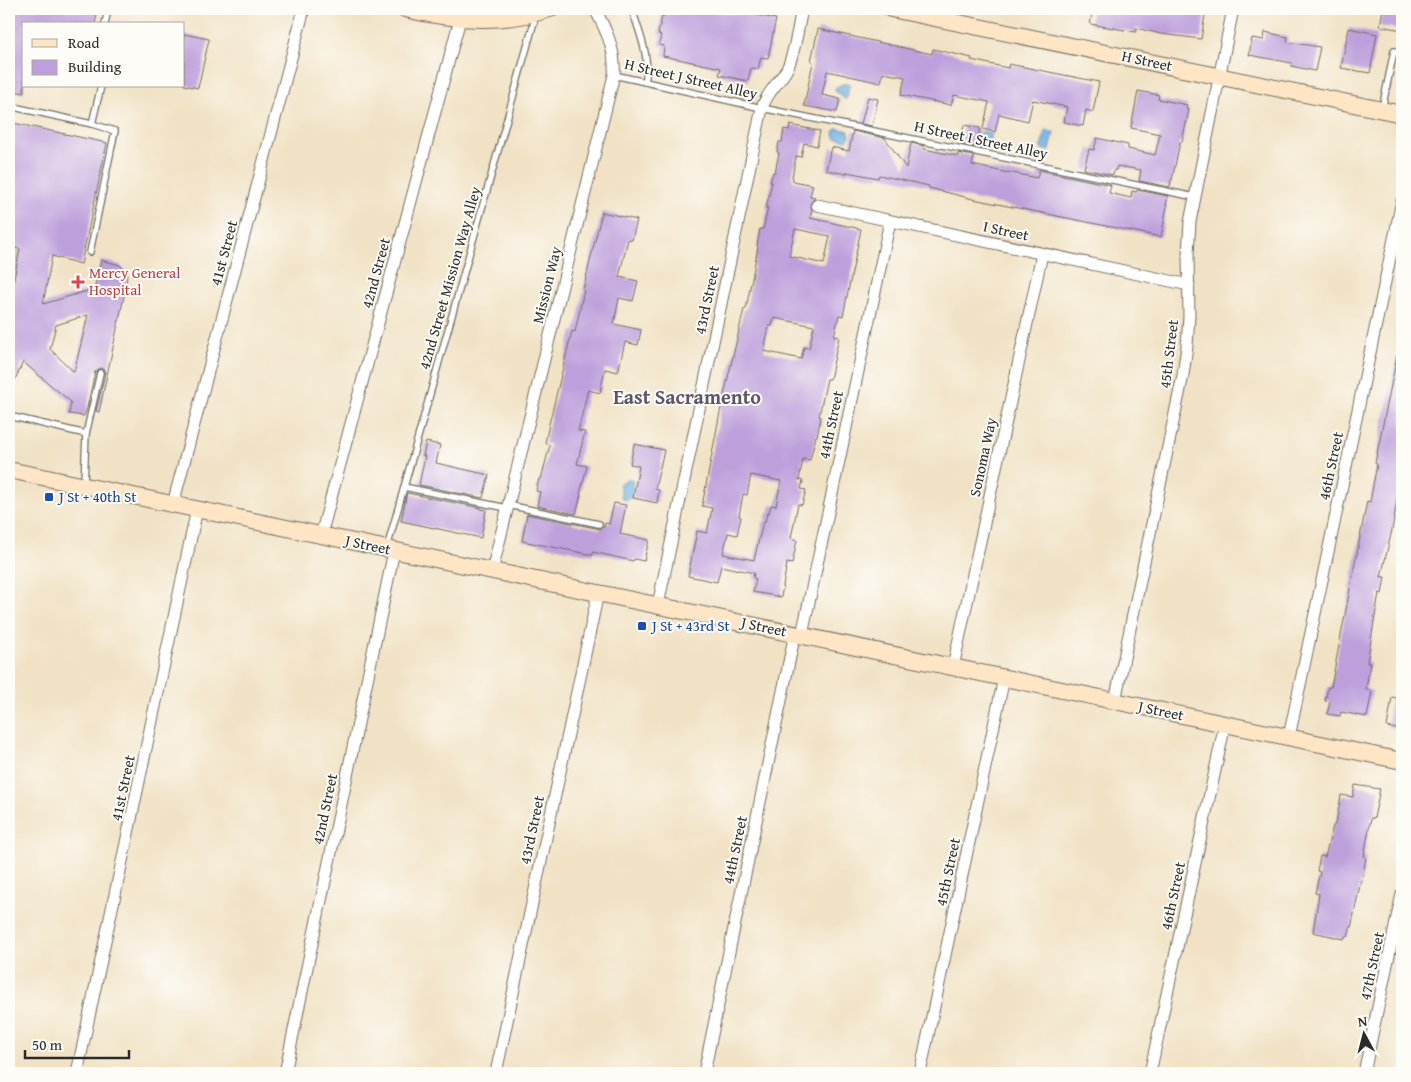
<svg xmlns="http://www.w3.org/2000/svg" width="1411" height="1082" font-family="'Gentium Book Plus',serif">
<rect width="100%" height="100%" fill="#fdfcf7"/>
<filter id="ink" filterUnits="userSpaceOnUse"><feTurbulence type="fractalNoise" baseFrequency=".02" numOctaves="2"/><feDisplacementMap in="SourceGraphic" scale="10" xChannelSelector="R" yChannelSelector="G"/><feConvolveMatrix kernelMatrix="1 2 1 2 8 2 1 2 1" color-interpolation-filters="sRGB"/></filter>
<filter id="wash" filterUnits="userSpaceOnUse"><feTurbulence type="fractalNoise" baseFrequency=".0096" numOctaves="4" result="noise"/><feDisplacementMap in="SourceGraphic" scale="20" xChannelSelector="R" yChannelSelector="G"/><feGaussianBlur stdDeviation="1.12" result="paint"/><feColorMatrix in="noise" values="0 0 0 0 0 0 0 0 0 0 0 0 0 0 0 0 0 1.4 0 .05"/><feComposite in="paint" operator="in"/></filter>
<g filter="url(#wash)">
<rect width="100%" height="100%" fill="#f1e2c5"/>
<polygon fill="#b2c76b" stroke="#6e794b" points="9,247 20,249 10,299 9,298"/>
<g fill="#68afdf" stroke="#4a6d85">
<path d="M 848,83 L 850,85 C 847,90 849,94 847,98 L 844,99 L 840,94 L 836,92 L 835,88 L 842,84 Z"/>
<polygon points="837,128 849,131 850,136 847,140 835,138 834,132"/>
<polygon points="1045,130 1054,132 1050,151 1041,149"/>
<polygon points="982,131 991,133 988,149 978,147"/>
<path d="M 627,479 L 631,479 L 633,482 C 632,488 633,495 629,499 L 624,500 L 621,497 L 621,490 L 619,484 Z"/>
</g>
<g id="blocks">
<g fill="#bd9fdb" fill-rule="evenodd">
<polygon points="9,9 98,9 95,24 24,24 24,93 9,90"/>
<polygon points="666,9 677,11 677,9 679,9 699,13 700,9 708,9 732,14 733,10 776,19 768,58 761,57 758,69 751,68 748,81 719,75 721,68 663,56 664,46 659,45 661,35 658,34 662,16 665,16"/>
<polygon points="1093,9 1206,9 1201,39 1161,34 1136,28 1136,32 1090,24"/>
<polygon points="1383,9 1402,9 1402,30 1380,26"/>
<polygon points="1349,28 1377,34 1370,73 1341,68"/>
<polygon points="818,29 932,54 933,49 972,58 971,60 1008,68 1009,64 1099,82 1093,112 1086,110 1083,126 1064,122 1067,107 1033,100 1028,121 999,114 995,132 983,129 989,102 954,95 951,105 901,95 905,77 883,73 881,83 827,71 822,95 840,99 837,112 804,106 813,62 811,61"/>
<polygon points="1265,32 1288,37 1287,42 1320,47 1315,71 1291,66 1292,63 1249,55 1252,38 1264,40"/>
<polygon points="184,34 209,39 198,88 184,85"/>
<polygon points="1138,91 1159,95 1158,99 1187,105 1186,109 1189,110 1182,142 1180,142 1172,180 1171,180 1170,187 1139,181 1141,170 1117,166 1116,170 1114,170 1113,175 1084,169 1089,149 1094,150 1097,138 1128,145 1128,149 1155,155 1160,134 1131,128"/>
<polygon points="868,97 878,99 872,126 861,124"/>
<path d="M 9,122 L 107,143 L 81,264 L 52,256 L 43,304 L 94,289 L 101,260 L 120,265 L 127,273 L 126,287 L 99,412 L 96,411 L 105,374 L 104,370 L 101,368 L 97,370 L 95,372 L 87,408 L 84,416 L 69,414 L 71,402 L 23,362 L 9,393 L 9,303 L 20,249 L 9,247 ZM 88,315 L 74,372 L 50,349 L 56,325 Z"/>
<path d="M 790,125 L 820,131 L 817,146 L 804,143 L 801,157 L 796,156 L 792,177 L 793,178 L 793,181 L 813,185 L 810,196 L 815,197 L 810,204 L 812,210 L 810,218 L 861,229 L 843,316 L 839,315 L 834,336 L 839,337 L 830,379 L 827,379 L 819,416 L 821,417 L 817,436 L 816,436 L 810,460 L 803,459 L 799,480 L 803,481 L 801,489 L 806,490 L 802,505 L 798,504 L 791,538 L 797,540 L 792,564 L 787,563 L 781,597 L 753,592 L 756,579 L 753,578 L 754,573 L 721,566 L 717,582 L 688,576 L 697,531 L 707,533 L 712,508 L 702,506 L 720,412 L 744,309 L 746,309 L 758,247 L 757,246 L 760,229 L 763,229 L 768,208 L 766,208 L 772,182 L 770,182 L 773,172 L 775,172 L 779,153 L 777,152 L 779,142 L 782,142 L 784,129 L 789,130 ZM 795,229 L 830,236 L 824,264 L 789,256 ZM 774,318 L 814,326 L 809,348 L 804,347 L 801,359 L 764,351 L 769,326 L 772,326 ZM 751,475 L 781,481 L 776,506 L 771,505 L 769,513 L 767,513 L 765,522 L 763,522 L 754,560 L 723,554 L 728,533 L 737,535 L 741,517 L 739,516 L 743,494 L 747,495 Z"/>
<polygon points="964,125 980,128 976,147 960,144"/>
<polygon points="853,131 885,138 906,168 911,143 924,146 924,149 958,156 958,153 974,156 972,165 1008,173 1008,172 1037,178 1039,170 1111,185 1109,193 1131,198 1132,191 1136,192 1137,190 1168,196 1166,206 1167,206 1161,237 973,199 929,188 929,186 879,175 878,178 847,172 846,174 826,170 831,147 849,151"/>
<polygon points="602,212 637,220 632,240 628,239 619,277 638,281 633,301 619,298 614,324 641,330 638,345 625,342 618,372 605,369 600,393 588,390 578,431 585,432 577,464 587,466 580,494 581,494 576,514 537,506 540,492 536,491 539,479 541,479 550,445 545,443 549,424 572,331 575,332 584,290 583,290"/>
<polygon points="1397,356 1402,357 1402,470 1392,530 1381,577 1385,577 1382,594 1379,593 1367,663 1370,663 1366,689 1372,691 1367,717 1341,712 1340,716 1327,714 1330,702 1325,701 1328,687 1331,687 1367,501 1370,502 1377,464 1375,463"/>
<polygon points="426,442 440,445 436,463 489,475 483,498 419,485 425,456 423,456"/>
<polygon points="634,444 664,450 655,489 659,490 657,503 633,498 639,466 630,464"/>
<polygon points="407,493 481,508 481,509 486,510 481,538 401,521"/>
<polygon points="614,503 626,505 620,534 649,540 644,561 634,559 633,561 593,552 593,555 522,541 527,514 600,529 604,527 605,523 609,524"/>
<polygon points="1392,697 1402,699 1402,730 1387,727"/>
<polygon points="1355,785 1380,789 1374,818 1371,818 1364,856 1366,857 1362,880 1361,880 1351,928 1350,928 1348,937 1345,936 1344,939 1313,932 1319,894 1315,893 1320,872 1317,871 1320,856 1325,857 1333,826 1334,826 1337,818 1341,795 1353,797"/>
</g>
</g>
</g>
<g filter="url(#ink)">
<use href="#blocks" fill-opacity="0" stroke="#706b61" stroke-width="1"/>
<g fill="none" stroke-linecap="round" stroke-linejoin="round">
<defs>
<g id="service">
<path d="M 632,9 C 639,32 651,58 645,82"/>
<polyline points="105,24 108,9"/>
<polyline points="614,75 762,108 1195,197"/>
<polyline points="9,106 92,124 101,86"/>
<polyline points="1382,109 1394,51 1402,53"/>
<polyline points="90,252 115,131 92,124"/>
<polyline points="9,416 86,434 84,483"/>
<polyline points="86,434 100,373"/>
<polyline points="404,487 507,508"/>
<polyline points="508,505 599,524"/>
<polyline points="387,548 536,15"/>
</g>
<g id="minor">
<polyline points="817,205 1189,285"/>
<polyline points="173,504 304,9"/>
<polyline points="321,535 460,19"/>
<path d="M 492,571 L 614,75 C 616,50 606,30 595,9"/>
<path d="M 658,605 L 762,108 C 767,92 779,83 787,69 C 795,53 798,27 802,9"/>
<polyline points="802,635 890,221"/>
<polyline points="953,667 1042,254"/>
<polyline points="1115,701 1183,375 1187,346 1189,316 1188,254 1190,222 1233,9"/>
<polyline points="1289,737 1402,201"/>
<polyline points="77,1073 197,509"/>
<polyline points="285,1073 394,551"/>
<polyline points="496,1073 598,593"/>
<polyline points="704,1073 795,633"/>
<polyline points="920,1073 1004,678"/>
<polyline points="1150,1073 1225,724"/>
<polyline points="1364,1073 1402,894"/>
</g>
<g id="secondary">
<path d="M 405,9 C 454,21 502,24 550,9"/>
<polyline points="891,9 1402,114"/>
<polyline points="9,470 1402,761"/>
</g>
</defs>
<use href="#service" stroke="#706b61" stroke-width="8"/>
<use href="#minor" stroke="#706b61" stroke-width="13"/>
<use href="#secondary" stroke="#706b61" stroke-width="18"/>
<use href="#service" stroke="#fff" stroke-width="5.5"/>
<use href="#minor" stroke="#fff" stroke-width="11"/>
<use href="#secondary" stroke="#fde5c5" stroke-width="16"/>
</g>
</g>
<path fill="#e0444e" stroke="#fdfcf7" stroke-width="2" d="M75.5 274.5h5v5h5v5h-5v5h-5v-5h-5v-5h5z"/>
<g fill="#1a4fb4" stroke="#fdfcf7" stroke-width="2">
<rect x="44" y="492" width="10" height="10" rx="2.5"/>
<rect x="637" y="621" width="10" height="10" rx="2.5"/>
</g>
<g text-anchor="middle" stroke-width="4" stroke-linejoin="round" paint-order="stroke">
<g font-size="15" fill="#2b2b2b" stroke="#fdfcf7">
<text transform="translate(1147 61) rotate(12)" y="5">H Street</text>
<text transform="translate(691 79) rotate(13)" y="5">H Street J Street Alley</text>
<text transform="translate(981 140) rotate(12)" y="5">H Street I Street Alley</text>
<text transform="translate(1006 231) rotate(12)" y="5">I Street</text>
<text transform="translate(224 253) rotate(-75)" y="5">41st Street</text>
<text transform="translate(376 273) rotate(-75)" y="5">42nd Street</text>
<text transform="translate(450 278) rotate(-74)" y="5">42nd Street Mission Way Alley</text>
<text transform="translate(547 285) rotate(-76)" y="5">Mission Way</text>
<text transform="translate(707 300) rotate(-78)" y="5">43rd Street</text>
<text transform="translate(1169 354) rotate(-83)" y="5">45th Street</text>
<text transform="translate(831 425) rotate(-78)" y="5">44th Street</text>
<text transform="translate(983 457) rotate(-78)" y="5">Sonoma Way</text>
<text transform="translate(1331 466) rotate(-78)" y="5">46th Street</text>
<text transform="translate(368 545) rotate(12)" y="5">J Street</text>
<text transform="translate(764 627) rotate(12)" y="5">J Street</text>
<text transform="translate(1161 711) rotate(12)" y="5">J Street</text>
<text transform="translate(123 788) rotate(-78)" y="5">41st Street</text>
<text transform="translate(325 809) rotate(-78)" y="5">42nd Street</text>
<text transform="translate(532 830) rotate(-78)" y="5">43rd Street</text>
<text transform="translate(735 850) rotate(-78)" y="5">44th Street</text>
<text transform="translate(948 872) rotate(-78)" y="5">45th Street</text>
<text transform="translate(1173 896) rotate(-78)" y="5">46th Street</text>
<text transform="translate(1372 966) rotate(-78)" y="5">47th Street</text>
</g>
<g font-size="15" fill="#be3a42" stroke="#fdfcf7" text-anchor="start">
<text x="89" y="278">Mercy General<tspan x="89" dy="17">Hospital</tspan></text>
</g>
<g font-size="15" fill="#164399" stroke="#fdfcf7" text-anchor="start">
<text x="59" y="502">J St + 40th St</text>
<text x="652" y="631">J St + 43rd St</text>
</g>
<g font-size="20" font-weight="bold" fill="#5e5469" stroke="#fdfcf7">
<text x="687" y="404">East Sacramento</text>
</g>
</g>
<rect width="1411" height="1082" fill="none" stroke="#fdfcf7" stroke-width="30"/>
<rect x="22" y="22" width="162" height="65" fill="#fdfcf7" stroke="#a9a8a5"/>
<rect x="32" y="39" width="25" height="8" fill="#fde5c5" stroke="#a9a8a5"/>
<text x="68" y="48" font-size="15" fill="#2b2b2b">Road</text>
<rect x="32" y="60" width="25" height="15" fill="#bd9fdb" stroke="#a9a8a5"/>
<text x="68" y="72" font-size="15" fill="#2b2b2b">Building</text>
<g transform="translate(1364 1034) rotate(353)" stroke="#fdfcf7" stroke-width="4" paint-order="stroke">
<path d="M0-4L9 19L0 12L-9 19Z" fill="#2b2b2b"/>
<text y="-8" font-size="14" font-weight="bold" text-anchor="middle" fill="#2b2b2b">N</text>
</g>
<path d="M25 1050v8h104v-8" fill="none" stroke="#2b2b2b" stroke-width="2.5"/>
<text x="32" y="1050" font-size="15" fill="#2b2b2b" stroke="#fdfcf7" stroke-width="4" paint-order="stroke">50 m</text>
</svg>
